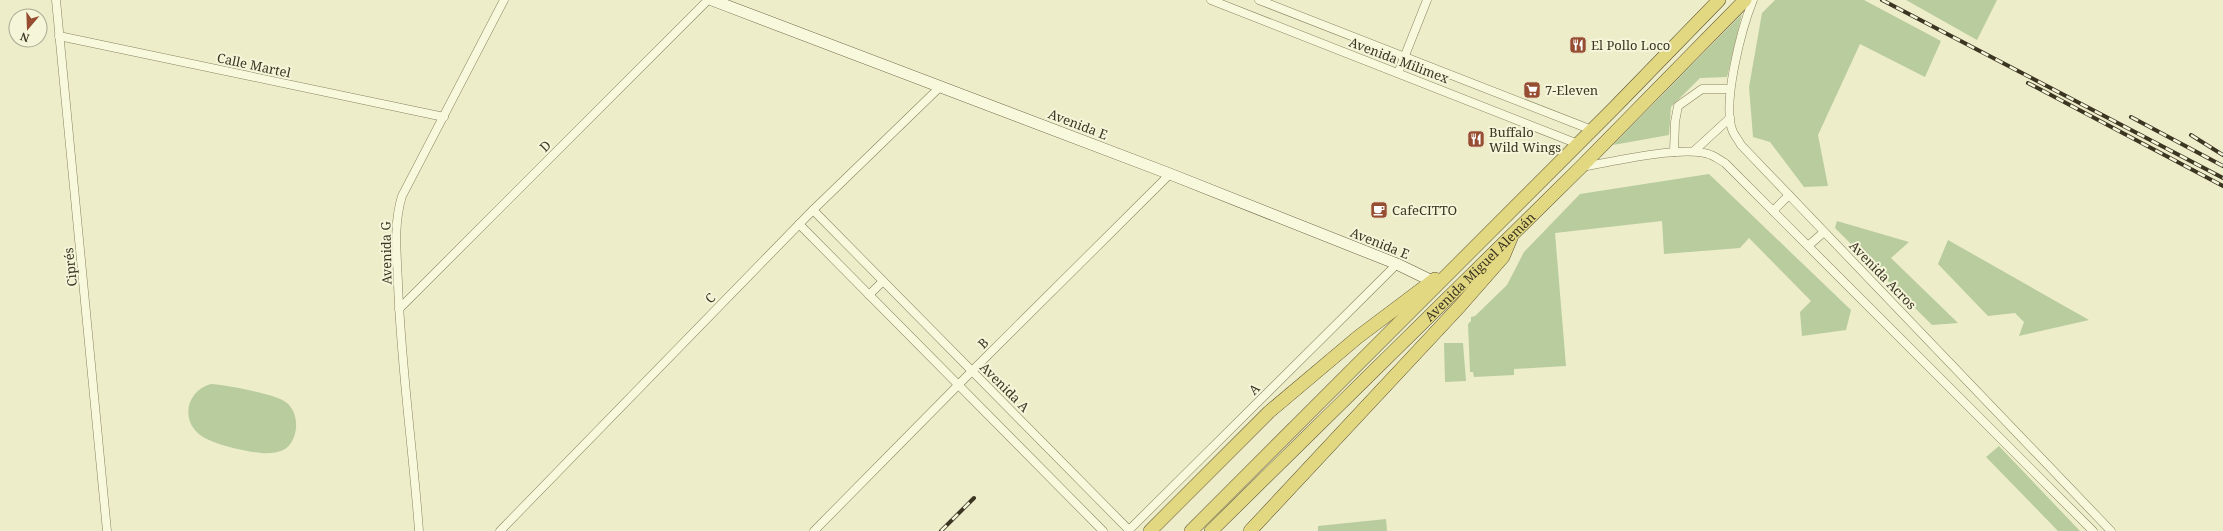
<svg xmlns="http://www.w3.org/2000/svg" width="2223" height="531" font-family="'Noto Serif',serif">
<rect width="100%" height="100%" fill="#ededca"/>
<g fill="#b9cc9e">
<polygon points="1775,0 1864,0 1941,41 1925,77 1860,44 1818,135 1828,186 1804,187 1770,142 1753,137 1749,87 1762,13"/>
<polygon points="1906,0 1997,0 1977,40"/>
<polygon points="1742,14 1727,77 1700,78 1671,107 1669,135 1613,145"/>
<polygon points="1709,174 1851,310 1846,330 1802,336 1800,312 1811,301 1749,238 1740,248 1664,254 1662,221 1555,233 1566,366 1514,369 1514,375 1474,377 1473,372 1470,372 1468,324 1471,321 1471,317 1475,316 1507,285 1524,252 1580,194"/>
<polygon points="1837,221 1909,242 1891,258 1958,323 1932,325 1835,228"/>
<polygon points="1948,240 2089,320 2019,336 2024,322 2015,313 1988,316 1938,264"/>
<polygon points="1444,343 1463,343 1466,381 1445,382"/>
<path d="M 211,384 C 225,385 277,394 287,403 C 300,414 299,439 285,449 C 278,453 269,454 262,453 C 247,452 216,445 203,437 C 180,423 185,391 211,384 Z"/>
<polygon points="1999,446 2080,531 2058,531 1986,457"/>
<polygon points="1386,519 1387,531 1318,531 1318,526"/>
</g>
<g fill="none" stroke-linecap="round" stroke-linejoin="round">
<defs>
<g id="minor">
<polyline points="56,0 107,531"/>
<polyline points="1211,0 1578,144"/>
<polyline points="1259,0 1592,130"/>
<path d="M 1753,0 C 1742,27 1721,105 1733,132 C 1735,136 1739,141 1741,145 L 2111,531"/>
<polyline points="59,36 444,117"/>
<polyline points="1398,73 1427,0"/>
<polyline points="1694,151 1730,118"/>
<polyline points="1674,152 1675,122 1678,106 1702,89 1730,89"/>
<path d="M 1582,167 C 1612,162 1686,144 1711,155 C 1716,157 1720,160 1725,163 L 2093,531"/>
<polyline points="813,210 1129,530"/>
<polyline points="1773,211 1789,195"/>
<polyline points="799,224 1103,531"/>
<polyline points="1808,246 1824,232"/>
<polyline points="869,295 883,281"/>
<polyline points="399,309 708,0"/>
<path d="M 419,531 C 413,449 401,366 398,284 C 397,254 393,225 402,196 L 504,0"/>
<polyline points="500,531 813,210 941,86"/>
<polyline points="814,531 972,371 1170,174"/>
<polyline points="1128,531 1397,264"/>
</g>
<polyline id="secondary" points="712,0 1170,174 1397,264 1432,281"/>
<g id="trunk">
<polyline points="1150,531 1269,412 1358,337 1435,279"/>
<polyline points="1191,531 1615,107 1719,0"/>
<path id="s1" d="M 1211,531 L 1581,167 L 1745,0"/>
<polyline points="1250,531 1460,306 1503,257 1511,238"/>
</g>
</defs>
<use href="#minor" stroke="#8a825f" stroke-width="9"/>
<use href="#secondary" stroke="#6c6242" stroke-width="12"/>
<use href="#trunk" stroke="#584e32" stroke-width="14"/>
<use href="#minor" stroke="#f8f8dd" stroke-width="8"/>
<use href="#secondary" stroke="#f8f8dd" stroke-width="11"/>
<use href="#trunk" stroke="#e3d882" stroke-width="13"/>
<defs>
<g id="rail">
<polyline points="1882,0 2223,178"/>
<polyline points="2028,83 2223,186"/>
<polyline points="2131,117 2223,166"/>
<polyline points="2191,135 2223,155"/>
<polyline points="941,531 974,498"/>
</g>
</defs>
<use href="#rail" stroke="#3b3522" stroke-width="4"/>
<use href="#rail" stroke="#f5f5d9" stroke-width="2.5" stroke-dasharray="8" stroke-linecap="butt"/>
</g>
<defs>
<symbol id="restaurant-square" viewBox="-11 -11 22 22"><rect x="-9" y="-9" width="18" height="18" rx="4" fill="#964d31" stroke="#f5f5d9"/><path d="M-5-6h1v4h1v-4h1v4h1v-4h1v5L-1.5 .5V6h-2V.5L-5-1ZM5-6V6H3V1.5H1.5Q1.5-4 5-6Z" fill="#fff"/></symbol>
<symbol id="supermarket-square" viewBox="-11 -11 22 22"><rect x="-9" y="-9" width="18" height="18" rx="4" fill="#964d31" stroke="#f5f5d9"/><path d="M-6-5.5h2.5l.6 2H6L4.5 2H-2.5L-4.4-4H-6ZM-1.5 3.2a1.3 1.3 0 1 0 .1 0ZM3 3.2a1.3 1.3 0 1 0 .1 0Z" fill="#fff"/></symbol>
<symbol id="cafe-square" viewBox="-11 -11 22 22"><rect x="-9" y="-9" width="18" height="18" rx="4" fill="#964d31" stroke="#f5f5d9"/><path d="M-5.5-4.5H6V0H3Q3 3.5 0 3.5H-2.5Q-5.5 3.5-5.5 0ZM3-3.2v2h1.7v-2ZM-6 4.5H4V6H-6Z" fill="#fff"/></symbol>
</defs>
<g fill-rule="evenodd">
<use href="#restaurant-square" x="1568" y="35" width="20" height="20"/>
<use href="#supermarket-square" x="1522" y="80" width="20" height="20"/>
<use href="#restaurant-square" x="1466" y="129" width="20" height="20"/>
<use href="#cafe-square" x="1369" y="200" width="20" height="20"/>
</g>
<g text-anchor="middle" stroke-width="4" stroke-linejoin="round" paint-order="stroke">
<g font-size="13" fill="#3b3522" stroke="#f5f5d9" text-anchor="start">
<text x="1591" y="50">El Pollo Loco</text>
<text x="1545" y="95">7-Eleven</text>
<text x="1489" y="137">Buffalo<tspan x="1489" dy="15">Wild Wings</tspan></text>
<text x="1392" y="215">CafeCITTO</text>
</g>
<g font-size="13" fill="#3b3522" stroke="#f5f5d9">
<text transform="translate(1399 60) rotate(21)" y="5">Avenida Milimex</text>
<text transform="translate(254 65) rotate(12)" y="5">Calle Martel</text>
<text transform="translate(1078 124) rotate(21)" y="5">Avenida E</text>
<text transform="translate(545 146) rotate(-45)" y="5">D</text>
<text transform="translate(1380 243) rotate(22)" y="5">Avenida E</text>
<text transform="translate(386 253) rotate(-91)" y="5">Avenida G</text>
<text transform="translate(70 267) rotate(-96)" y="5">Ciprés</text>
<text dy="5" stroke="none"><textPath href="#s1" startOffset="377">Avenida Miguel Alemán</textPath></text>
<text transform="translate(1883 275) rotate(46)" y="5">Avenida Acros</text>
<text transform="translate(710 298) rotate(-46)" y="5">C</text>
<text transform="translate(983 343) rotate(-45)" y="5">B</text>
<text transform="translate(1005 387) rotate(45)" y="5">Avenida A</text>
<text transform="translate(1254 389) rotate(-45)" y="5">A</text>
</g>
</g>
<g transform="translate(28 28) rotate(199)"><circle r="19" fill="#f5f5d9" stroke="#aba890"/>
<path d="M0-3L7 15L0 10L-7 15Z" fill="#964d31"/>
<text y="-6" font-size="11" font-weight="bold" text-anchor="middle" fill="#3b3522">N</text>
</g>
</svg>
